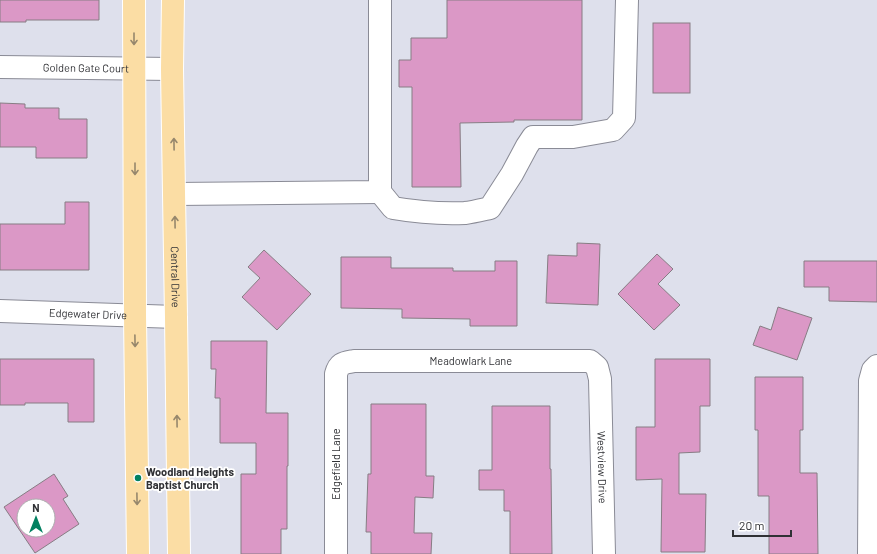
<svg xmlns="http://www.w3.org/2000/svg" width="877" height="554" font-family="Barlow,sans-serif">
<rect width="100%" height="100%" fill="#dee0ec"/>
<g fill="#db98c6" stroke="#877d84" fill-rule="evenodd">
<polygon points="0,0 99,0 99,20 26,20 26,22 0,22"/>
<polygon points="447,0 582,0 582,120 514,120 514,122 460,123 461,187 412,187 412,87 399,87 399,60 411,60 411,38 447,38"/>
<rect x="653" y="23" width="37" height="70"/>
<polygon points="0,103 25,104 25,108 59,108 59,119 87,119 87,158 36,158 36,147 0,147"/>
<polygon points="65,202 89,202 89,270 0,270 0,224 65,224"/>
<polygon points="577,243 600,244 598,305 546,303 548,255 577,256"/>
<polygon points="264,250 311,294 277,330 242,297 260,278 248,267"/>
<polygon points="657,254 673,269 658,284 680,305 654,330 618,294"/>
<polygon points="341,257 391,257 391,268 453,268 453,271 495,271 495,261 517,261 517,326 470,326 470,319 402,318 402,309 341,308"/>
<polygon points="804,261 877,261 877,302 829,301 829,287 804,287"/>
<polygon points="778,307 812,318 797,360 753,345 760,326 771,330"/>
<polygon points="211,341 267,341 266,413 288,413 288,466 287,466 287,529 281,529 281,554 241,554 241,474 256,474 256,443 220,443 220,398 215,398 216,369 211,369"/>
<polygon points="0,359 94,359 94,422 68,422 68,403 25,403 25,405 0,405"/>
<polygon points="655,359 710,359 710,406 700,406 700,452 679,453 679,494 706,494 705,552 661,552 662,479 636,480 636,427 655,427"/>
<polygon points="755,377 803,377 803,430 800,430 800,473 817,473 818,554 769,554 769,496 758,496 758,430 755,430"/>
<polygon points="371,404 426,404 426,476 434,476 433,498 415,497 414,533 432,533 431,554 371,554 371,532 366,532 368,474 371,474"/>
<polygon points="492,406 550,406 550,469 551,469 552,554 510,554 510,511 504,511 504,490 479,490 479,470 492,470"/>
<path d="M 54,474 L 68,496 L 63,499 L 79,524 L 35,553 L 4,507 ZM 24,506 L 48,506 L 48,530 L 24,530 Z"/>
</g>
<g fill="none" stroke-linecap="round" stroke-linejoin="round">
<defs>
<g id="minor">
<path id="s1" d="M 0,67 L 172,69"/>
<path d="M 380,192 L 393,208 C 416,212 441,214 465,213 C 473,212 481,210 490,208 L 512,174 L 527,146 L 533,137 L 573,137 L 613,130 L 624,118 L 627,0"/>
<polyline points="175,194 380,192 380,0"/>
<path id="s2" d="M 0,311 L 176,317"/>
<path id="s3" d="M 336,554 L 336,374 C 339,363 343,363 354,361 L 590,361 L 597,367 L 600,379 L 604,554"/>
<polyline points="869,554 870,381 873,370 877,366"/>
</g>
<g id="major">
<polyline points="134,0 135,315 138,554"/>
<path id="s4" d="M 173,0 L 172,69 L 176,317 L 179,554"/>
</g>
</defs>
<use href="#minor" stroke="#8a8b96" stroke-width="24"/>
<use href="#major" stroke="#fff" stroke-width="24"/>
<use href="#minor" stroke="#fff" stroke-width="22"/>
<use href="#major" stroke="#fbdda4" stroke-width="22"/>
</g>
<defs><path id="oneway-shaft" d="M-6 0H5M1.5-3L5.5 0L1.5 3" fill="none" stroke-width="1.6" stroke-linecap="round" stroke-linejoin="round"/></defs>
<g stroke="#96876c">
<use href="#oneway-shaft" transform="translate(134 39) rotate(90)"/>
<use href="#oneway-shaft" transform="translate(174 144) rotate(-91)"/>
<use href="#oneway-shaft" transform="translate(135 169) rotate(90)"/>
<use href="#oneway-shaft" transform="translate(175 222) rotate(-91)"/>
<use href="#oneway-shaft" transform="translate(135 341) rotate(89)"/>
<use href="#oneway-shaft" transform="translate(177 421) rotate(-91)"/>
<use href="#oneway-shaft" transform="translate(137 499) rotate(89)"/>
</g>
<circle fill="#028161" stroke="#fff" stroke-width="1.5" cx="138" cy="478" r="4"/>
<g text-anchor="middle" stroke-width="3.5" stroke-linejoin="round" paint-order="stroke">
<g font-size="11" fill="#303135" stroke="#fff">
<text dy="4" stroke="none"><textPath href="#s1" startOffset="86">Golden Gate Court</textPath></text>
<text dy="4" stroke="none"><textPath href="#s4" startOffset="277">Central Drive</textPath></text>
<text dy="4" stroke="none"><textPath href="#s2" startOffset="88">Edgewater Drive</textPath></text>
<text dy="4" stroke="none"><textPath href="#s3" startOffset="321">Meadowlark Lane</textPath></text>
<text transform="translate(336 464) rotate(-90)" y="4">Edgefield Lane</text>
<text dy="4" stroke="none"><textPath href="#s3" startOffset="550">Westview Drive</textPath></text>
</g>
<g font-size="11" font-weight="bold" fill="#303135" stroke="#fff" text-anchor="start">
<text x="146" y="476">Woodland Heights<tspan x="146" dy="13">Baptist Church</tspan></text>
</g>
</g>
<g transform="translate(36 518)"><circle r="19" fill="#ffffff" stroke="#acadae"/>
<path d="M0-3L7 15L0 10L-7 15Z" fill="#028161"/>
<text y="-6" font-size="11" font-weight="bold" text-anchor="middle" fill="#303135">N</text>
</g>
<path d="M733 530v6h58v-6" fill="none" stroke="#303135" stroke-width="2"/>
<text x="739" y="530" font-size="12" fill="#303135" stroke="#ffffff" stroke-width="3" paint-order="stroke">20 m</text>
</svg>
